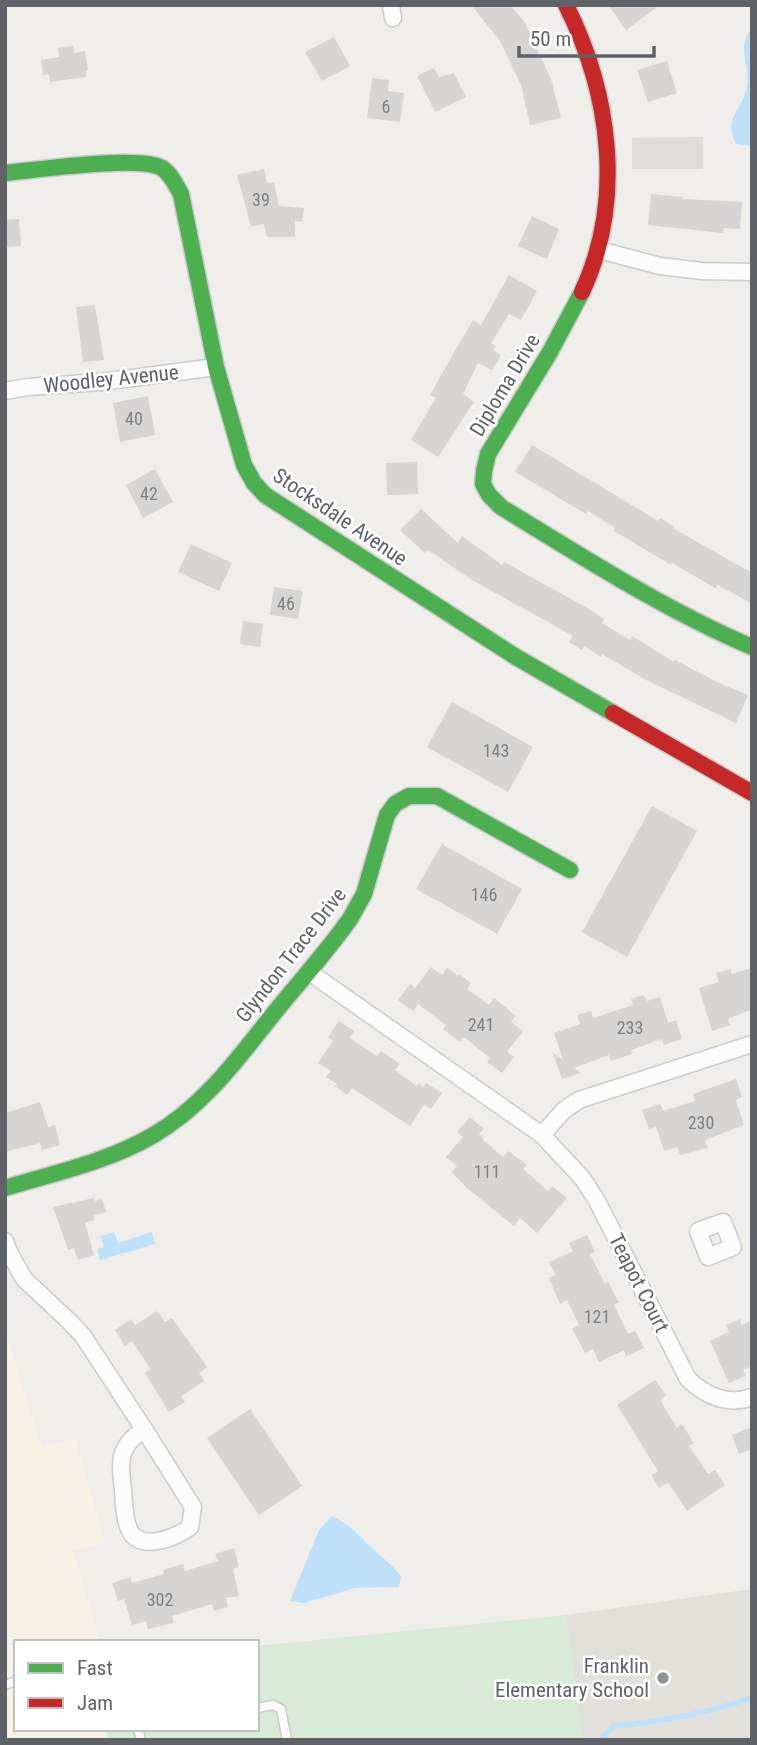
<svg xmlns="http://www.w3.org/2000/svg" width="757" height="1745" font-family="'Roboto Condensed',sans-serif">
<rect width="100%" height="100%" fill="#efeeea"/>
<polygon fill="#f7f3e4" points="5,1330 42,1448 75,1438 105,1542 73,1551 101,1642 16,1642 16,1729 106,1729 109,1740 5,1740"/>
<polygon fill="#dfddda" points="703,137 703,169 632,169 632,138"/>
<polygon fill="#e2e0da" points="752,1589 752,1740 582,1740 566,1615"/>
<polygon fill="#d8ebd6" points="566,1615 582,1740 109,1740 106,1729 257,1729 257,1646"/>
<g fill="#bfe0f9">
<path d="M 752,29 L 752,146 L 736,144 C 723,118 742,111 747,87 C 751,66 735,45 752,29 Z"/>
<polygon points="114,1232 118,1243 152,1232 155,1244 100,1260 97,1249 104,1247 101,1236"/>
<path d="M 332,1516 C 351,1525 357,1534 372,1548 C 382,1558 392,1564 401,1576 L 399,1587 L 355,1588 L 304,1603 L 290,1601 L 319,1530 Z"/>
</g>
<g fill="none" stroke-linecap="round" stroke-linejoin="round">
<path stroke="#bfe0f9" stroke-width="5" d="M 601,1740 L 613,1726 C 661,1722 706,1713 752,1698"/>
</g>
<g fill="#d6d5d3">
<polygon points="471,5 510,5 524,21 551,79 561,118 530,125 521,85 500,41"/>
<polygon points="608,5 660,5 626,30"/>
<polygon points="334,37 350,66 322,81 305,52"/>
<polygon points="73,46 74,53 85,51 88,70 86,71 86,77 50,82 49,74 43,75 41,60 59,57 58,48"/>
<polygon points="667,61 677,93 648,102 637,70"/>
<polygon points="434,68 439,77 454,73 466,97 435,112 417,76"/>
<polygon points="372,78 389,80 388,91 404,93 400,122 367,118"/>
<polygon points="264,169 267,183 274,182 279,206 304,208 302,222 295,221 295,237 267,237 264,224 251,227 237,175"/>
<polygon points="651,194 683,197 683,199 742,202 740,229 724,228 723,233 648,225"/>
<polygon points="532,216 559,229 547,259 518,246"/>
<polygon points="19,219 21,246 5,247 5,220"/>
<polygon points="509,275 537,291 521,320 509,314 491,343 496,346 493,350 501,355 492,370 478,363 463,394 474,402 438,457 411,440 436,398 430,395 456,349 473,320 481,325"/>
<polygon points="95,305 104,360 83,362 76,307"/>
<polygon points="148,396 155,435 120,442 113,403"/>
<polygon points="532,445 658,521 660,518 674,526 673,528 752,573 752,604 718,585 715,588 672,563 671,565 614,531 615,528 588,511 586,514 515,472"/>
<polygon points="417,462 418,494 387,495 386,463"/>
<polygon points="155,469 173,502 143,518 126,485"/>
<polygon points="421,509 458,543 462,536 502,565 504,562 589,609 604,619 602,623 630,640 632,636 674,662 675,660 719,683 748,695 736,723 644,679 602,654 601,657 584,646 582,650 569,642 573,636 472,580 428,550 425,553 400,530"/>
<polygon points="191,544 232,563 219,591 178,572"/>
<polygon points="274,587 303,591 298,619 270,615"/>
<polygon points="243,621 263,624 260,647 240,644"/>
<polygon points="452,702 533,747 508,792 427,747"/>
<polygon points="652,806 697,831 627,957 582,932"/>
<polygon points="442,844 522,889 497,934 416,889"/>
<polygon points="431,967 442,975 447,968 458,976 459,974 471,983 467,989 489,1005 494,998 516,1016 511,1022 523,1031 507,1052 514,1057 502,1073 487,1062 490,1058 464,1037 460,1042 443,1029 446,1025 418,1004 413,1011 398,1000 410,984 415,988"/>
<polygon points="752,968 752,1009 728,1019 730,1025 712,1031 699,988 719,982 716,973 730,969 732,974"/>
<polygon points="644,995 647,1001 660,997 668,1023 676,1020 682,1039 664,1045 662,1039 631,1050 632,1054 611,1061 609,1055 574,1068 581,1073 562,1079 553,1053 563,1060 554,1033 580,1024 577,1015 591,1011 593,1018 633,1005 631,999"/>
<polygon points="339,1021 354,1031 350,1038 377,1056 381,1051 400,1064 395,1070 417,1086 419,1084 423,1087 426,1083 442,1093 431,1109 424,1105 410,1126 352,1088 347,1095 335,1086 337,1084 326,1077 331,1071 318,1063 333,1041 328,1037"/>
<polygon points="736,1079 742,1097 736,1100 744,1125 705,1140 708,1148 680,1155 677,1147 664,1151 656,1127 649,1129 642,1110 660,1104 663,1111 695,1101 693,1094"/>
<polygon points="40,1102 48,1127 55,1125 60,1145 42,1150 40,1143 5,1152 5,1113"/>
<polygon points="470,1117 484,1129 479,1134 483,1138 482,1139 503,1157 508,1151 527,1165 523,1169 548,1191 552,1186 567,1198 537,1233 520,1218 514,1226 467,1188 452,1172 457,1166 446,1157 463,1137 457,1132"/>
<polygon points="94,1198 95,1201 102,1199 106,1212 93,1216 95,1220 85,1223 94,1255 78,1260 74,1248 68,1250 53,1207"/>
<polygon points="587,1235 595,1252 590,1254 605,1284 608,1282 619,1302 614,1305 628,1334 635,1331 644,1348 626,1356 624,1350 599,1362 593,1349 585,1353 572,1329 579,1325 567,1300 560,1304 549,1278 556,1275 549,1262 573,1251 569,1243"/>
<polygon points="157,1311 165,1322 172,1318 207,1367 199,1373 204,1381 181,1396 185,1402 169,1412 145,1373 151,1369 132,1341 125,1346 115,1330 131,1319 135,1325"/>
<polygon points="740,1319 742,1325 752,1320 752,1366 743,1370 746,1376 729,1383 710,1341 729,1332 726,1325"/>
<polygon points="655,1380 666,1395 661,1399 663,1405 677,1428 682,1424 694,1443 689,1446 708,1474 715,1470 725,1485 687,1511 668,1482 659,1488 651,1475 658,1471 617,1405"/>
<polygon points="250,1409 302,1486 259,1515 207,1438"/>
<polygon points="752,1427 752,1449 739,1454 732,1435"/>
<polygon points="234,1548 239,1567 233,1569 239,1596 226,1598 228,1607 214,1611 212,1604 172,1616 174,1623 148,1629 146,1621 132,1625 124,1599 118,1601 112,1583 130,1577 132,1583 164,1574 163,1570 183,1564 185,1571 218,1561 215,1554"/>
</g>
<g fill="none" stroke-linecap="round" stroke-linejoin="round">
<defs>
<g id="lane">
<polyline points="5,1685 16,1681"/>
<polyline points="257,1708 273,1705 281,1709 287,1740"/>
<polyline points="138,1729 141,1740"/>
</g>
<g id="street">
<polyline points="391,5 393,18"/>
<polyline points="599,250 660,266 702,271 752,272"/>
<polyline points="5,391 28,387 101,382 216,367"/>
<path d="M 309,972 L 542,1135 L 583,1179 L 597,1201 L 688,1379 C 706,1396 727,1406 752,1397"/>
<polyline points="542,1135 564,1110 579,1100 752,1044"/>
<polygon points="723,1222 733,1247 708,1257 698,1231"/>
<path d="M 5,1241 L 9,1252 L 24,1279 L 70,1322 L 83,1336 L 144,1429 L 193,1507 L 190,1527 C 177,1537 144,1551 131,1533 C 124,1522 124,1503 123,1490 C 122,1478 119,1465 123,1453 C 127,1442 135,1436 144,1429"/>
</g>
<g id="fast">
<path d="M 5,173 C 36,170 139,155 162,168 C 171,174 176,185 181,194 L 216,367 L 244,465 L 254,483 L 265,495 L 516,657 L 613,713"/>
<path d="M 582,292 L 550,352 L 488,454 L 484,471 L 483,484 L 489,495 L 501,507 C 583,557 663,609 752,647"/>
<path d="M 5,1188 C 54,1173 107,1162 152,1136 C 206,1105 241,1054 279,1007 C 303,978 328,950 350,919 L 364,894 L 387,815 L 395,804 L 409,796 L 437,796 L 570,870"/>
</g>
<g id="jam">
<path d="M 566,5 C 610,93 625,200 582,292"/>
<polyline points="613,713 752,793"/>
</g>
</defs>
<use href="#lane" stroke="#cbcccc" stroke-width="11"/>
<use href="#street" stroke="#cbcccc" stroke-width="19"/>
<use href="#fast" stroke="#cacacb" stroke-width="19"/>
<use href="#jam" stroke="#cacacb" stroke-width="19"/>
<use href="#lane" stroke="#fdfcfc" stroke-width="8"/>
<use href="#street" stroke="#fdfcfc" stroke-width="16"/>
<use href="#fast" stroke="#4caf50" stroke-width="16"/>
<use href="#jam" stroke="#c62828" stroke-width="16"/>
</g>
<circle fill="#919496" stroke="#fff" stroke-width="2.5" cx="663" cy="1678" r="7"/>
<g text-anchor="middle" stroke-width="5" stroke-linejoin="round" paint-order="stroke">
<g font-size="18" fill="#7e8184">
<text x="386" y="113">6</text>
<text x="261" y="206">39</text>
<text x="134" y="425">40</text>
<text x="149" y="500">42</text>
<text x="286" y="610">46</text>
<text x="496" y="757">143</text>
<text x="484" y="901">146</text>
<text x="481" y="1031">241</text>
<text x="630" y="1034">233</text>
<text x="701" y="1129">230</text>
<text x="487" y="1178">111</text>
<text x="597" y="1323">121</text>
<text x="160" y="1606">302</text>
</g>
<g font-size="21" fill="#5f6368" stroke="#fff">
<text transform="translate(111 379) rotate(-6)" y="7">Woodley Avenue</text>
<text transform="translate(505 385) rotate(-59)" y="7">Diploma Drive</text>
<text transform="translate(340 517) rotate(34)" y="7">Stocksdale Avenue</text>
<text transform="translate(291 955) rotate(-52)" y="7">Glyndon Trace Drive</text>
<text transform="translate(639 1283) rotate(63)" y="7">Teapot Court</text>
</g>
<g font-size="21" fill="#5f6368" stroke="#fff" text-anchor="end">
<text x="649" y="1673">Franklin<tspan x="649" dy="24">Elementary School</tspan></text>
</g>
</g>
<rect width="757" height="1745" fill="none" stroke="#5f6368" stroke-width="14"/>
<rect x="14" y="1640" width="245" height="91" fill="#ffffff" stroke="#bfc1c3" stroke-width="2"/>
<rect x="28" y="1663" width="35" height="10" fill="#4caf50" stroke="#bfc1c3" stroke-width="2"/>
<text x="77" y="1675" font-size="21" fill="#5f6368">Fast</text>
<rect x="28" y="1698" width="35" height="10" fill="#c62828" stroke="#bfc1c3" stroke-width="2"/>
<text x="77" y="1710" font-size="21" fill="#5f6368">Jam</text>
<path d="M519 46v10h135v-10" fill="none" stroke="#5f6368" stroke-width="3.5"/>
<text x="530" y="46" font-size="21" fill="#5f6368" stroke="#ffffff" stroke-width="5" paint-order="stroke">50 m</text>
</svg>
